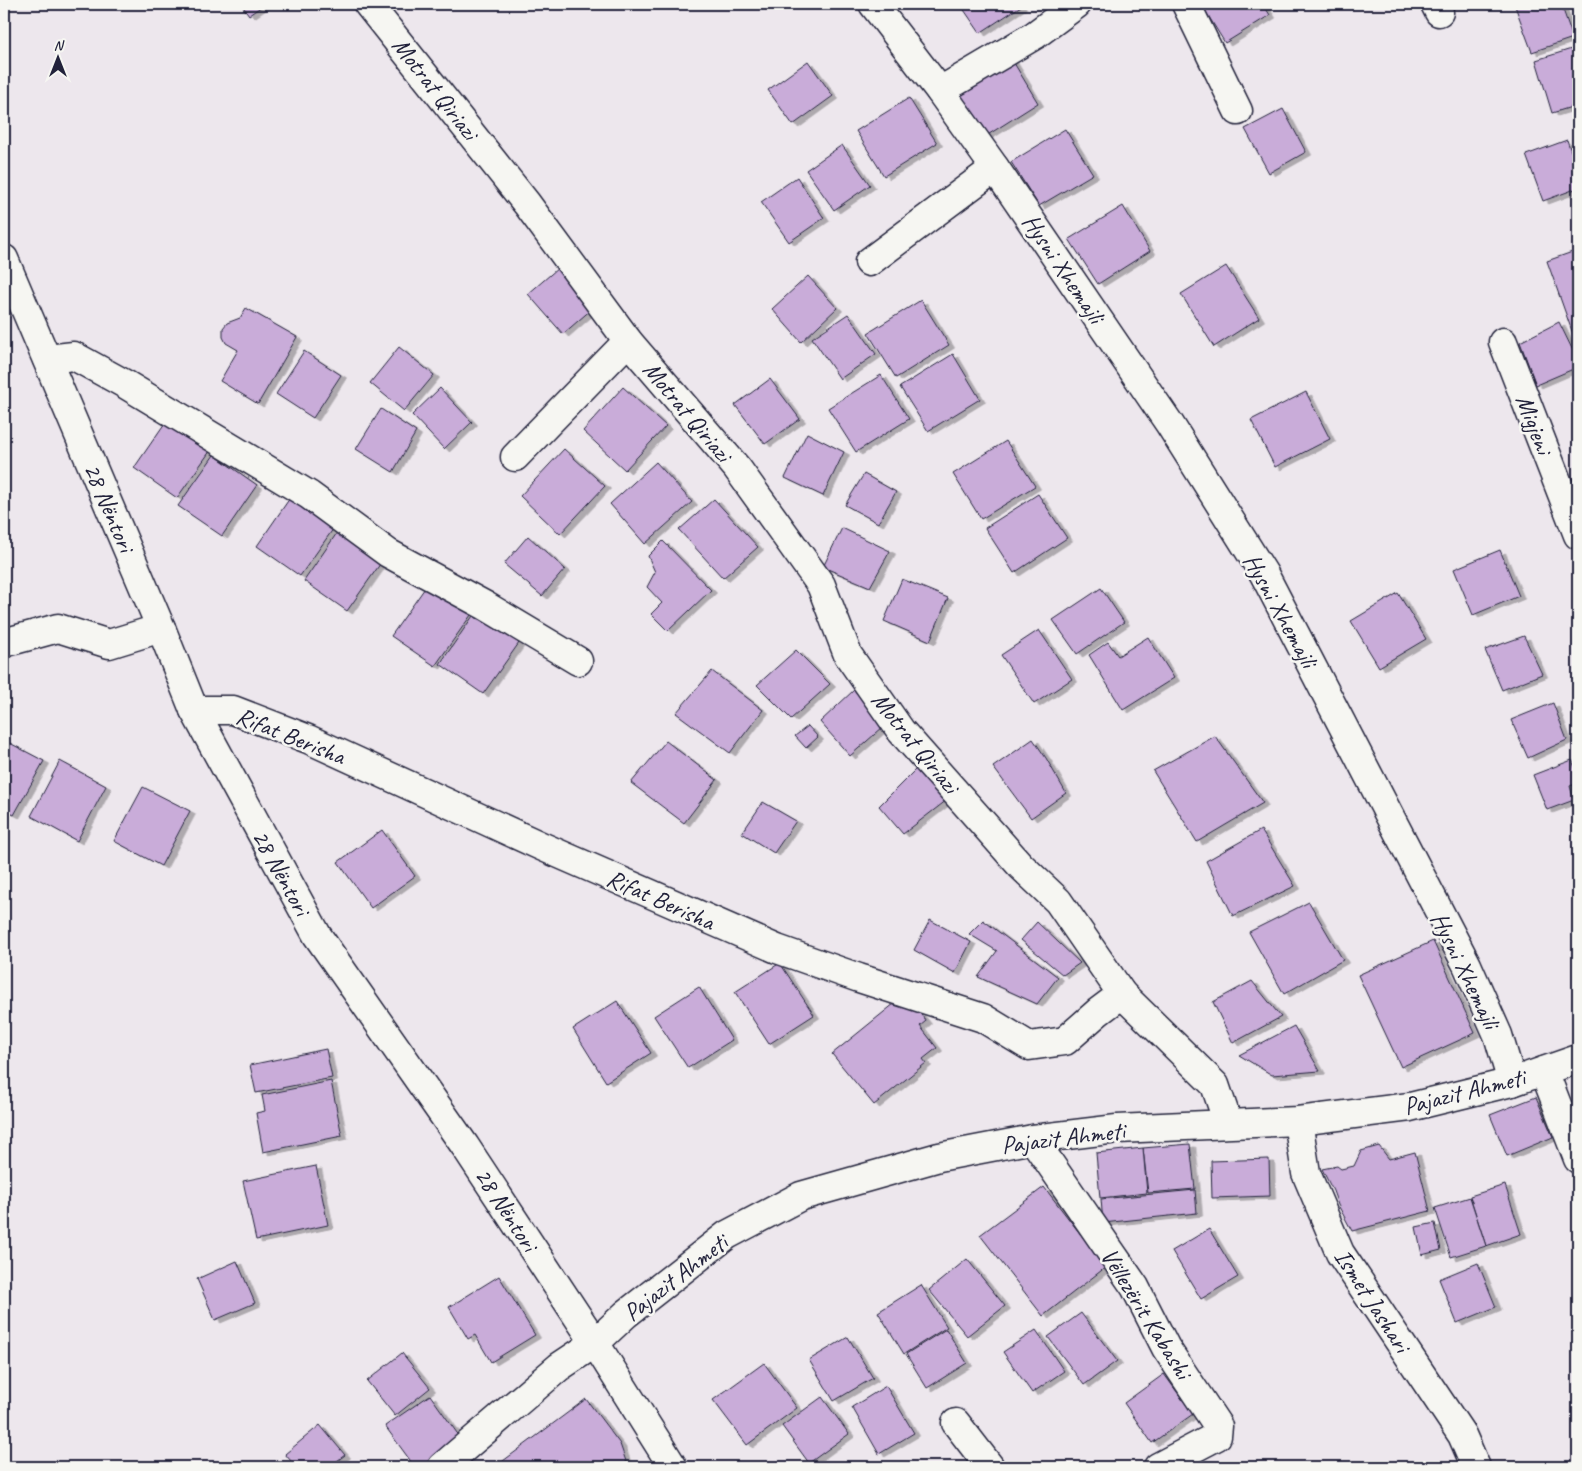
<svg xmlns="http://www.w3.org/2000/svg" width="1582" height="1471" font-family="Caveat,sans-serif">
<defs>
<filter id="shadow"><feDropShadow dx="5.5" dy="3" stdDeviation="0" flood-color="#0004"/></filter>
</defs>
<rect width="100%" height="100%" fill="#ede7ed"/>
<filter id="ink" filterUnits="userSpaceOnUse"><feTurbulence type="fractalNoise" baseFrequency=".02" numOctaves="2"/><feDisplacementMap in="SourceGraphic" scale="10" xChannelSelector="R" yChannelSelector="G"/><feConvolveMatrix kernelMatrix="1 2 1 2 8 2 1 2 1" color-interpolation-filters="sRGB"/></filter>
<g filter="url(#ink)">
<g fill="#c9acd9" stroke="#22223b" filter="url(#shadow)">
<polygon points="241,4 265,4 249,15"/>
<polygon points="960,4 1020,4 1021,6 980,33"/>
<polygon points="1201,4 1263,4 1270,15 1225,43"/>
<polygon points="1522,4 1561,4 1573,38 1532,52 1515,6"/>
<polygon points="1578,47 1578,105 1552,113 1536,60"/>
<polygon points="1011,58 1038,103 986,136 958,91"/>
<polygon points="808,61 833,96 793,125 768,90"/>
<polygon points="909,98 937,143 884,176 856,131"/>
<polygon points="1283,109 1306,152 1269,173 1245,129"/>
<polygon points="1065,129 1093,174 1039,206 1011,162"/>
<polygon points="1567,140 1578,171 1578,188 1543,201 1526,155"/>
<polygon points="842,145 870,185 834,210 806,170"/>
<polygon points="797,177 824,218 789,242 761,202"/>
<polygon points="1123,206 1150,251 1098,284 1069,239"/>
<polygon points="1578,250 1578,348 1547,261"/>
<polygon points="1226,266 1259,318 1214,347 1181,294"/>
<polygon points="558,268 593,308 563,334 528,294"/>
<polygon points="808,276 837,308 801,342 772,309"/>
<polygon points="921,300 949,345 896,378 868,333"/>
<polygon points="246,308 297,337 258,404 220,381 238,350 226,343 223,337 223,328 227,323 240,318"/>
<polygon points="848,314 876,354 840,379 812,338"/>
<polygon points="1559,322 1578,361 1578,367 1536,385 1520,342"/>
<polygon points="399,347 434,375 404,411 370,383"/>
<polygon points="304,351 341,375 313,418 276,394"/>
<polygon points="953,354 980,399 928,431 900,387"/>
<polygon points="881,375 909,419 856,452 828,408"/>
<polygon points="770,379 800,419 765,444 735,405"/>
<polygon points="623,387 666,426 625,470 583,431"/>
<polygon points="440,388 472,422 444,449 412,415"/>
<polygon points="1306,392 1330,439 1275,467 1251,420"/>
<polygon points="381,409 416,432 393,472 356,449"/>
<polygon points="169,417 213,447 177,498 134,468"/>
<polygon points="807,433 844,452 823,496 785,478"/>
<polygon points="1006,441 1035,486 981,519 953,474"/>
<polygon points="564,449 605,486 560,534 520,496"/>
<polygon points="214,455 257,485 222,536 178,506"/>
<polygon points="656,462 692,502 645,544 610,504"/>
<polygon points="864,474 896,492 878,523 845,505"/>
<polygon points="1038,494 1067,538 1014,573 985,528"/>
<polygon points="292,495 336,525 300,576 257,546"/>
<polygon points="714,499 758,547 723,578 679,530"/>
<polygon points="842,528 890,551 870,587 823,567"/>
<polygon points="339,530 383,560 347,611 304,581"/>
<polygon points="528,536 565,569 542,596 504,564"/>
<polygon points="663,541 711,590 668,631 651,614 662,603 647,587 655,572 648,556"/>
<polygon points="1500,550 1519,596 1473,615 1454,569"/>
<polygon points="902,579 948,598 930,641 884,621"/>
<polygon points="427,585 471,615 435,666 391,636"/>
<polygon points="1101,588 1124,622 1077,654 1053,620"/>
<polygon points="1398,593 1426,639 1379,667 1351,621"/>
<polygon points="475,613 519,643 483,694 440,664"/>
<polygon points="1039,630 1072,679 1034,704 1001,655"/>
<polygon points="1524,636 1542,674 1502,690 1485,650"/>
<polygon points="1148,637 1174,678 1123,710 1089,655 1108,642 1118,656"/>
<polygon points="796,650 830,684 791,719 757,685"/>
<polygon points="712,671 763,710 730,753 676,713"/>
<polygon points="854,690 879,719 883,727 850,756 820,722"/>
<polygon points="1553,703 1567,740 1528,758 1511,720"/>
<polygon points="808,726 818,737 806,748 795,736"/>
<polygon points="1215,736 1263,803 1197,842 1153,771"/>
<polygon points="1033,739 1046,758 1066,793 1031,818 993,767"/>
<polygon points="4,740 44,761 14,815 4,810"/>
<polygon points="666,741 717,780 684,823 631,783"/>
<polygon points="1572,760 1578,775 1578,783 1570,786 1574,800 1547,810 1533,775"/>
<polygon points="60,761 106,786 77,841 31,816"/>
<polygon points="916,769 947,800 903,834 879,806"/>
<polygon points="143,787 190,811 161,866 114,841"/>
<polygon points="763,802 796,821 774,853 742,833"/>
<polygon points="382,830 415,876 371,908 338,862"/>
<polygon points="1261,830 1295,886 1233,916 1206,861"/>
<polygon points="1309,902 1343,960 1284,994 1249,932"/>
<polygon points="930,920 971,942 955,973 914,950"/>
<polygon points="983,920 1058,977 1037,1004 978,977 997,951 969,934"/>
<polygon points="1037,922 1080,963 1063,975 1021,940"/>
<polygon points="1433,941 1475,1033 1401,1067 1358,975"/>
<polygon points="780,963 814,1015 769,1044 735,992"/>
<polygon points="1252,981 1281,1017 1233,1043 1213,1002"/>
<polygon points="699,987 732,1040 688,1068 654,1016"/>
<polygon points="905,995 926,1021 920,1026 937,1048 923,1059 926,1063 874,1105 832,1054"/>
<polygon points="617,1001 651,1053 606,1082 573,1029"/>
<polygon points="1294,1026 1320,1071 1272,1075 1239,1055"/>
<polygon points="326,1049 332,1078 256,1093 250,1065"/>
<polygon points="331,1081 342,1136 263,1152 256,1113 265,1111 262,1095"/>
<polygon points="1536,1097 1553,1137 1507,1156 1490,1115"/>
<polygon points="1190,1144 1195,1189 1148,1193 1143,1148"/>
<polygon points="1379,1146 1389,1159 1415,1152 1430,1211 1352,1231 1338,1205 1333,1191 1322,1169 1337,1166 1341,1169 1354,1166 1361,1151"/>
<polygon points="1143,1148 1147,1193 1100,1198 1096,1153"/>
<polygon points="1269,1159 1270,1196 1212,1198 1211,1161"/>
<polygon points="316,1166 328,1225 256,1240 243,1181"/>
<polygon points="1505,1185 1521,1234 1486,1246 1470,1196"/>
<polygon points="1044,1187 1106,1267 1043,1316 980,1235"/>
<polygon points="1195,1190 1197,1213 1103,1223 1101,1199"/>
<polygon points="1470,1197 1486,1246 1451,1257 1435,1208"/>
<polygon points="1435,1223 1441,1250 1422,1255 1416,1227"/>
<polygon points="1209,1229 1238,1277 1201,1299 1172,1251"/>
<polygon points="967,1259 1005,1306 967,1336 929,1290"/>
<polygon points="237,1261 255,1303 215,1320 197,1279"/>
<polygon points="1478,1263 1496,1307 1457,1323 1439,1279"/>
<polygon points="499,1276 535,1335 491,1362 475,1335 468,1339 449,1307"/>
<polygon points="921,1285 947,1327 904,1354 878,1312"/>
<polygon points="1081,1313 1117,1361 1084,1385 1048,1337"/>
<polygon points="946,1329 967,1363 927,1388 906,1354"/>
<polygon points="1036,1330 1064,1371 1032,1393 1003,1352"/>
<polygon points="848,1337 873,1378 834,1401 809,1360"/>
<polygon points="402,1353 430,1388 395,1416 367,1381"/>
<polygon points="764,1363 797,1408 747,1445 713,1400"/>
<polygon points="1164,1374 1193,1414 1152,1443 1124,1403"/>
<polygon points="886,1386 914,1433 879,1454 852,1407"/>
<polygon points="430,1395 462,1440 424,1467 415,1467 385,1426"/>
<polygon points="822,1397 849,1434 809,1463 782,1426"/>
<polygon points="586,1399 620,1444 628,1467 495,1467"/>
<polygon points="320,1425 345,1455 329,1467 296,1467 285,1454"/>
</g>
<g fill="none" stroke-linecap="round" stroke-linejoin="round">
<defs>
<g id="street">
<polyline points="368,4 527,204 628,341 737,468 821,585 848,655 901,731 1021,866 1058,901 1122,994 1215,1085 1228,1123"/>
<polyline points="873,4 940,91 995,168 1169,423 1264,574 1467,965 1498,1035 1512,1082"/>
<polyline points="1186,4 1238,111"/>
<polyline points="1435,4 1439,12"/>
<polyline points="940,91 1035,35 1077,4"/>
<polyline points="869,262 995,168"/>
<polyline points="1503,342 1578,535"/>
<polyline points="47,359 74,356 125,384 309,495 388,553 486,606 578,661"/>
<polyline points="515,457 628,341"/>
<polyline points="4,641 7,642 58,628 109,644 161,628"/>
<polyline points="194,710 233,710 308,739 541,846 777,949 859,978 983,1018 1029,1046 1065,1041 1098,1012 1122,994"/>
<polyline points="1544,1071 1578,1159"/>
<polyline points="1298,1121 1306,1173 1340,1253 1462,1435 1476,1467"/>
<polyline points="1033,1139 1135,1287 1166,1348 1218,1426 1217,1436 1158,1467"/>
<polyline points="956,1423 990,1467"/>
</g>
<g id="secondary">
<polyline points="4,259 161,628 194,710 317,935 465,1146 595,1343 673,1467"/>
<polyline points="442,1467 559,1367 595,1343 626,1314 727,1235 801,1196 939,1157 1033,1139 1117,1129 1298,1121 1410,1107 1512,1082 1578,1059"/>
</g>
</defs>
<use href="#street" stroke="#22223b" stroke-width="31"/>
<use href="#secondary" stroke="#22223b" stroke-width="31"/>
<use href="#street" stroke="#f6f6f2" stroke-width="28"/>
<use href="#secondary" stroke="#f6f6f2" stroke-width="28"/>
</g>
</g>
<g text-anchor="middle" stroke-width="5" stroke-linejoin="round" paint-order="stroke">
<g font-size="25" fill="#22223b" stroke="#f6f6f2">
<text transform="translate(436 88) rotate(52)" y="9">Motrat Qiriazi</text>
<text transform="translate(1064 268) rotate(56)" y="9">Hysni Xhemajli</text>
<text transform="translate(688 411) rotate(50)" y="9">Motrat Qiriazi</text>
<text transform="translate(1535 424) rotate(69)" y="9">Migjeni</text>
<text transform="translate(110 507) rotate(67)" y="9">28 Nëntori</text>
<text transform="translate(1281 610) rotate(61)" y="9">Hysni Xhemajli</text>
<text transform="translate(291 735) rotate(22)" y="9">Rifat Berisha</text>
<text transform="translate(916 742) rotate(51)" y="9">Motrat Qiriazi</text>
<text transform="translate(282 872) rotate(61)" y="9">28 Nëntori</text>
<text transform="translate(661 899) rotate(24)" y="9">Rifat Berisha</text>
<text transform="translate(1466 970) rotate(64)" y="9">Hysni Xhemajli</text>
<text transform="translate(1464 1091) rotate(-14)" y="9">Pajazit Ahmeti</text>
<text transform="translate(1063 1137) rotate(-7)" y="9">Pajazit Ahmeti</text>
<text transform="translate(507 1209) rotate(57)" y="9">28 Nëntori</text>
<text transform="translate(675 1277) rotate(-38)" y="9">Pajazit Ahmeti</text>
<text transform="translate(1373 1300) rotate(57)" y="9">Ismet Jashari</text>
<text transform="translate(1147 1313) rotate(58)" y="9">Vëllezërit Kabashi</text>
</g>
</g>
<rect width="1582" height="1471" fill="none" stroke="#f6f6f2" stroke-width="20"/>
<rect x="10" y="10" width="1562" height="1451" fill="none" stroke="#22223b" stroke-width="2" filter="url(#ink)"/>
<g transform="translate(58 58)" stroke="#f6f6f2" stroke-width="4" paint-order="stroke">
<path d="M0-4L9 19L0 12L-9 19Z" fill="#22223b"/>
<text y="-8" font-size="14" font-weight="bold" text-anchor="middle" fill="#22223b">N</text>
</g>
</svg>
